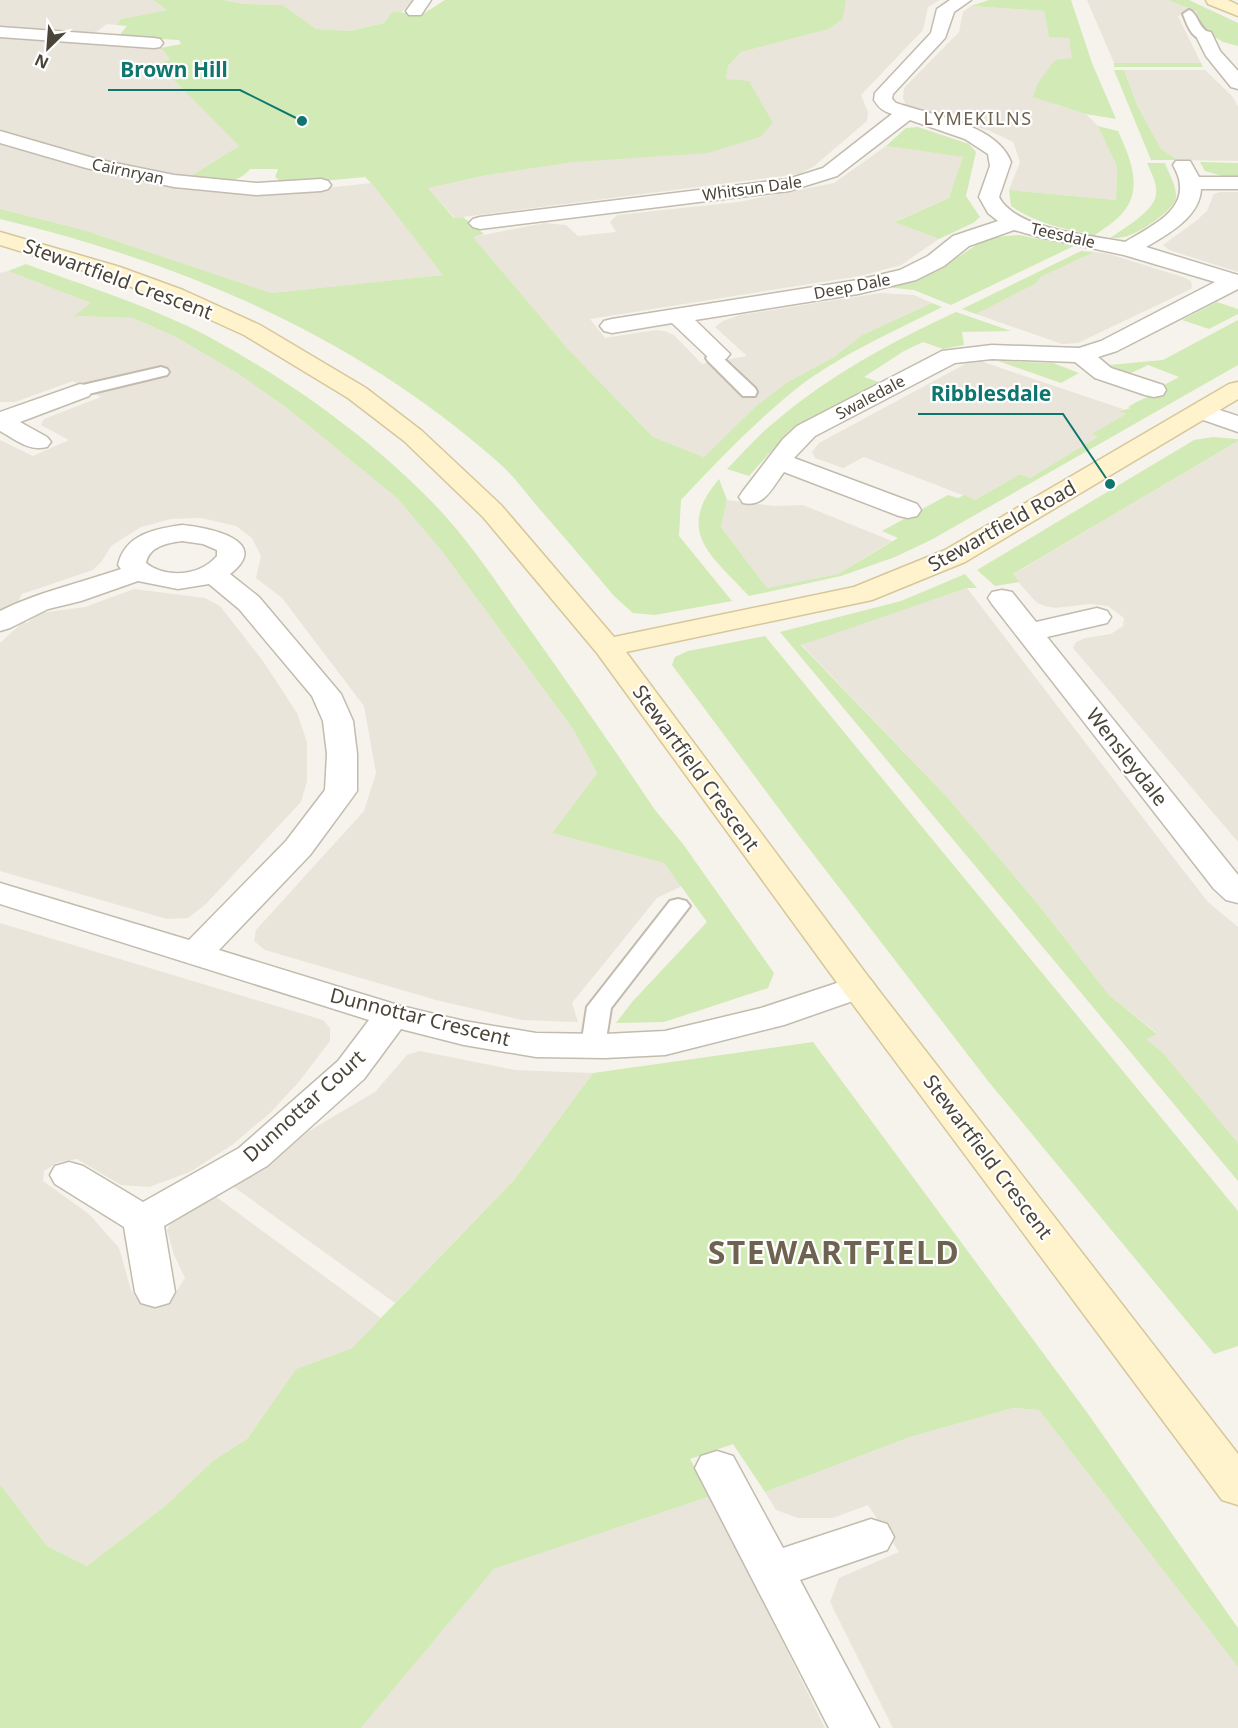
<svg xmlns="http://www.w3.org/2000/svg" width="1238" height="1728" font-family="'Noto Sans',sans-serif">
<rect width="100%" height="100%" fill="#f6f3ec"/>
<g fill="#eae5da">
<polygon points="0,0 153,0 167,10 121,19 117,25 107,24 96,32 77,35 0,29"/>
<polygon points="223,0 413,0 401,13 392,13 384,23 349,31 316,29 283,5 245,4"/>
<polygon points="846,0 940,0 928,7 923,30 861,95 868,112 867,121 813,167 799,174 455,218 427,187 482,176 593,159 726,79 728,66 741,52 829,29 843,19"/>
<polygon points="1087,0 1168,0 1196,11 1185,12 1178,16 1201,63 1114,63"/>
<polygon points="971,6 1044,11 1049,36 1069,38 1073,58 1055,105 1083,111 1101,129 1117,166 1116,200 1009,190 1020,162 1013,142 990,131 906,106 903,98 904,88 959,32 963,12"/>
<polygon points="0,37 161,48 170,59 158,64 239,146 186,179 136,169 0,131"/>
<polygon points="1124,70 1205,70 1232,96 1238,107 1238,161 1178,160 1161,149 1137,105"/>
<polygon points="0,143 50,155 97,172 150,184 211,192 274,194 326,191 326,188 372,183 444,275 271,293 84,230 0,209"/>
<polygon points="886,146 964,157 949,198 896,221 939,239 901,265 860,276 590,319 605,338 655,330 664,331 674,335 702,364 747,356 715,327 723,321 740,315 881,293 914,295 932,303 862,335 834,357 786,383 756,406 704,457 653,437 567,348 473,237 545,223 566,225 578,236 616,232 610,222 617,215 738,202 834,183"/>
<polygon points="1220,192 1238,192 1238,272 1169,250 1163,245 1196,221 1207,211 1214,194"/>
<polygon points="1094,252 1109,254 1183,277 1191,281 1192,286 1191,289 1078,343 1062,344 976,314 1035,284 1041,277"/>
<polygon points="8,271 92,303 76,316 133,318 176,337 237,373 287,408 397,498 441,550 573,729 597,773 552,833 664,863 682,886 657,898 572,1003 578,1022 522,1020 436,1000 265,950 254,941 256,930 364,811 376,773 364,706 282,598 256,578 261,556 252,538 236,526 201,518 171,519 141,527 111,546 102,561 93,570 22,594 17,604 0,610 0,440 33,456 69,440 41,425 44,419 101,397 73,381 15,402 0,402 0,273"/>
<polygon points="980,361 1123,409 1120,411 1126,414 1093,435 1099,437 1030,478 1020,474 975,500 864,457 843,468 815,458 812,452 819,443 967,363"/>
<polygon points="1238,441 1238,842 1073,648 1076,642 1085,638 1111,634 1123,626 1124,618 1108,606 1091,604 1055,608 1045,606 1037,603 1012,575"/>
<polygon points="727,500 774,506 803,505 892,541 838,574 767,588 721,527"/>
<polygon points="967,588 1176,861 1208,902 1238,927 1238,1143 1164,1054 1145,1039 1157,1033 1109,995 1037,903 947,797 801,644"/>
<polygon points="134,589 205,598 220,606 263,661 297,713 307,742 307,781 301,802 205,905 188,918 167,919 0,871 0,643 23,622 27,623 40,613 85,607"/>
<polygon points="0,923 323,1020 330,1028 330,1041 298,1083 270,1113 232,1145 190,1172 149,1187 121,1185 77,1159 58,1162 44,1171 43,1181 89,1214 119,1248 131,1290 138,1300 162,1301 174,1295 185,1278 174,1255 167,1230 173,1219 215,1196 381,1318 352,1348 296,1369 247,1439 214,1460 165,1506 87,1566 47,1546 0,1484"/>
<polygon points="420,1051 515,1070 593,1073 514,1180 395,1303 234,1187 279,1156 309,1131 375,1092 407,1055"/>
<polygon points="1013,1408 1039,1410 1238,1667 1238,1728 893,1728 830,1602 839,1578 899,1552 868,1505 833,1518 798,1518 776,1510 765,1492 910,1437"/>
<polygon points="711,1496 825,1728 361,1728 494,1569"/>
</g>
<g fill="#d2eab5">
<path d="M 153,0 L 223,0 L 245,4 L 283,5 L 316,29 L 349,31 L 384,23 L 392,12 L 423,14 L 445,0 L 846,0 L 843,19 L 829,29 L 741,52 L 728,66 L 726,79 L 749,81 L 773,123 L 760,137 L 708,153 L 574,162 L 482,176 L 428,188 L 454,218 L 463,217 L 484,234 L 473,237 L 567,348 L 653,437 L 704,457 L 756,406 L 786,383 L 834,357 L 862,335 L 932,303 L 942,307 C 895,331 844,353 801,385 C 758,419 719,459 681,500 L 679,536 L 732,601 L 655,615 L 633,613 L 614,596 C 589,566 563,536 537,506 C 525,492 513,475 498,462 C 356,336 183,263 0,219 L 0,209 L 84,230 L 271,293 L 443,275 L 374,186 L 365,177 L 290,184 L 280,181 L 275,177 L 278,169 L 250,169 C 234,189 209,180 186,179 L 239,146 L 158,64 L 170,59 L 161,48 L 181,44 L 179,40 L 122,37 L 121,33 L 127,26 L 117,25 L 121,19 L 167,10 Z"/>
<polygon points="989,0 1071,0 1092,63 1116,119 1086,114 1033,97 1038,83 1055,60 1072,58 1069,38 1049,37 1044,11 971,6"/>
<polygon points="1168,0 1189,0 1238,23 1238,46 1223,42 1205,31 1196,11"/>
<polygon points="1114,63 1201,63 1203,67 1114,67"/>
<polygon points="1114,70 1124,70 1137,105 1161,149 1178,160 1151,160"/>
<path d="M 1098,126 L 1118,131 C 1129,155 1143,186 1125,210 C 1117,221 1103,229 1092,237 L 1089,234 C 1060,228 1036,223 1011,206 L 1009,190 L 1116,200 L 1117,166 Z"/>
<polygon points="918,127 969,144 976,152 966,196 980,217 973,223 939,239 895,222 949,198 963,157 886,146 906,128"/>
<polygon points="1200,162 1238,163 1238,176 1222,176 1205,171"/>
<path d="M 1147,163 L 1165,163 C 1169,174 1177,186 1176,198 C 1174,211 1136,235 1124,237 C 1120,238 1115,238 1110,238 C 1123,229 1154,211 1156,195 C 1158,185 1151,172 1147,163 Z"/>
<polygon points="1019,235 1074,246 951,305 914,290 886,287 937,271 987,238"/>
<polygon points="1081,251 1094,252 1041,277 1035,284 976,314 962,309"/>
<path d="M 26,264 C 85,286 156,308 211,338 C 293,383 370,438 435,505 C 470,541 497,584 526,624 C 570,686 613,747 655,810 L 683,844 L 774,973 L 768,988 L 664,1022 L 616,1023 L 632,1002 L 707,922 L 664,863 L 552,833 L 597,773 L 573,729 L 441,550 L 397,498 L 287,408 L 237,373 L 176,337 L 133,318 L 74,316 L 91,303 L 8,271 Z"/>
<polygon points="1217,302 1238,309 1238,314 1209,329 1182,320"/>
<path d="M 956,312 L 1011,331 L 962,332 L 964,345 L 943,349 L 923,342 L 904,351 L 864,377 L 879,382 L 790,430 L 749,476 L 727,469 C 743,453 758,435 776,421 C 830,375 891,342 956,312 Z"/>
<path d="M 1238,320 L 1238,365 L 931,540 L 895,557 L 841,576 L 749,596 C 712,556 674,532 719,479 L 727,500 L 721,527 L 767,588 L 838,574 L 898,538 L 882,531 L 948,495 L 958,498 L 964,495 L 975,500 L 1020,474 L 1030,478 L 1098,437 L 1092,434 L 1126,414 L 1119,411 L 1131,408 L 1128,407 C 1140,399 1153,396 1165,388 L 1164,385 L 1179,377 L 1148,365 L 1129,374 L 1109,365 L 1163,360 Z"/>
<polygon points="998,361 1053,363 1079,373 1061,383"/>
<polygon points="1213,437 1238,439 1238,441 1013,574 1019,582 995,586 977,570 1194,440"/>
<polygon points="965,574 977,588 967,588 801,645 947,797 1037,903 1109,995 1157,1034 1146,1039 1164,1054 1238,1143 1238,1181 780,632 901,601"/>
<polygon points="765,636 1238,1211 1238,1346 1214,1354 988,1081 797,833 672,665 675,657 688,651"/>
<polygon points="813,1042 1086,1411 1238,1628 1238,1667 1039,1410 1013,1408 910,1437 765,1492 733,1444 690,1459 711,1496 494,1569 361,1728 0,1728 0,1484 47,1546 87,1566 165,1506 214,1460 247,1439 296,1369 352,1348 514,1180 593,1073"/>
</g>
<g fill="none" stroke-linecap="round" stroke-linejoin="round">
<defs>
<g id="lane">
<path d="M 1189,10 C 1198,13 1197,26 1209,33 L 1209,39 C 1193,42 1188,27 1183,14 Z"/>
<polygon points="718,349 724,351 726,354 723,358 755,388 757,392 755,396 743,396 708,361 706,358 712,351"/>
<polygon points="161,367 167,369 169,372 167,375 80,396 72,391 74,387"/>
<polygon points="678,899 686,901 690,906 611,1008 605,1046 602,1052 593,1054 584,1052 581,1046 587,1007 670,901"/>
</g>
<g id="street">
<polygon points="414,0 431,0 421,15 409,15 406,11"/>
<path d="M 950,0 L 971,0 L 954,12 L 945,38 L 893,94 L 892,99 L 896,103 C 931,115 997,124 1011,162 L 999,197 C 1016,230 1090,235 1125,242 C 1155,224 1197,206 1173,165 L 1176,161 L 1190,161 L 1199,177 L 1238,177 L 1238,189 L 1201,189 C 1200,217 1167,235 1146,247 L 1238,275 L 1238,289 L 1117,351 L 1098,357 L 1111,368 L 1163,385 L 1166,390 L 1163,395 L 1154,397 L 1145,395 L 1095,378 L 1075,362 L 992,359 L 955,363 L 815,436 L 794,458 L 917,504 L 921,510 L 917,516 L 908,518 L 899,516 L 784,472 C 772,488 764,508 743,503 L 739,497 L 743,491 L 783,439 L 797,426 L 942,351 L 992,345 L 1079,348 L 1101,341 L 1215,282 L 1124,255 L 1039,237 L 1014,230 L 969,246 L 944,266 L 916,280 L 858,294 L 695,320 L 730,354 L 726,359 L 718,361 L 710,359 L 672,323 L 612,333 L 604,331 L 600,326 L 604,321 L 612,319 L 858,280 L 900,270 L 928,256 L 953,236 L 998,221 L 988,213 L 979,197 L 990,166 L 988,154 L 965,139 L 910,120 L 837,176 L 789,191 L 480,229 L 473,227 L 469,223 L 473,219 L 480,217 L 788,179 L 823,168 L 892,114 C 883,111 879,108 874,100 L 875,93 L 931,33 L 937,9 Z"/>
<polygon points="0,27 154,38 160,39 163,43 160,47 154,48 0,37"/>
<polygon points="1205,31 1211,32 1220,51 1238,71 1238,89 1231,87 1206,56 1196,36 1199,32"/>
<polygon points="0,131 100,160 174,175 257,183 321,179 328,181 331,185 328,189 321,191 257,195 174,187 86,168 0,143"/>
<path d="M 80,384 L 89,386 L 92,391 L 89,396 L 20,422 L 47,437 L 51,442 L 47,447 C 29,452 15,439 0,431 L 0,412 Z"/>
<polygon points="1201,404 1238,416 1238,432 1192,416 1189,411 1192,406"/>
<path d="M 182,525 C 206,527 274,540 230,574 L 259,597 L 341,694 L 353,721 L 357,754 L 357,791 L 352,798 L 310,855 L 219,950 L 401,1006 L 464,1021 L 536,1033 L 605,1034 L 665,1031 L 761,1008 L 858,976 L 870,979 L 876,987 L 870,995 L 784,1025 L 665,1055 L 605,1058 L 536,1057 L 464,1045 L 401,1029 L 364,1079 L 267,1166 L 164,1226 L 175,1292 L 169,1303 L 155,1307 L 141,1303 L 135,1292 L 124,1227 L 55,1184 L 50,1175 L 55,1166 L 69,1162 L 83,1166 L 143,1202 L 239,1148 L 338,1061 L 369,1020 L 0,904 L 0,883 L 189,940 L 286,841 L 325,790 L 327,754 L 323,721 L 312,696 L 239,609 L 209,584 L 178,589 L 138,581 L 81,601 L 48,609 L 10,628 L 0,631 L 0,611 C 38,592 80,583 121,569 L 118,565 C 125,534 155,529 182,525 ZM 182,541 L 203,544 L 217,550 L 217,556 C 200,576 166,579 146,563 C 149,546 168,543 182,541 Z"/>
<polygon points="1002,590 1012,592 1036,622 1097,608 1107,611 1111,617 1107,623 1047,637 1238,875 1238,903 1226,900 1214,889 992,604 988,598 992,592"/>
<polygon points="717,1451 733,1456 783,1548 871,1519 887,1524 894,1537 887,1550 800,1580 879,1728 829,1728 695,1468 701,1456"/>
</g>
<g id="secondary">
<polygon points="1206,0 1228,0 1238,5 1238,16 1208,4"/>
<polygon points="0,232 120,267 183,290 260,325 366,388 422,431 501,505 614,637 854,587 945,550 1229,384 1238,382 1238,399 965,562 872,600 626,652 870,979 1238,1454 1238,1505 1222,1500 846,995 597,653 483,517 404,441 348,398 244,335 167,300 104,277 0,245"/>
</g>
</defs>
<use href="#lane" stroke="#c2bbae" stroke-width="4"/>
<use href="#street" stroke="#c2bbae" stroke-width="3"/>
<use href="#secondary" stroke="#d6c79b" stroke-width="3"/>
<use href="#lane" fill="#fff" fill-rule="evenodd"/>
<use href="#street" fill="#fff" fill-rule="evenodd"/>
<use href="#secondary" fill="#fff3cd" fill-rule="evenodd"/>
</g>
<g text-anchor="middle" stroke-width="4.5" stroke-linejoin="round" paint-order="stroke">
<g font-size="16" fill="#4b4439" stroke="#fff">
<text transform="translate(128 171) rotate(12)" y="6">Cairnryan</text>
<text transform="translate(752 188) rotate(-8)" y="6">Whitsun Dale</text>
<text transform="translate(1063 235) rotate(13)" y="6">Teesdale</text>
<text transform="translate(852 286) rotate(-11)" y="6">Deep Dale</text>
<text transform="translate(870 397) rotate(-28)" y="6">Swaledale</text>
</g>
<g font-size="18" letter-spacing="1.5" fill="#6e6250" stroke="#fff">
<text x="978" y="125">LYMEKILNS</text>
</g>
<g font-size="20" fill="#4b4439" stroke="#fff">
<text transform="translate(118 279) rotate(20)" y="7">Stewartfield Crescent</text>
<text transform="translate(1002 526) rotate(-29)" y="7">Stewartfield Road</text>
<text transform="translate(1127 757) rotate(52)" y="7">Wensleydale</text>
<text transform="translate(696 768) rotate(54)" y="7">Stewartfield Crescent</text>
<text transform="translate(420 1017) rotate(14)" y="7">Dunnottar Crescent</text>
<text transform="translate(304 1106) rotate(-42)" y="7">Dunnottar Court</text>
<text transform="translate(988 1157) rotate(53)" y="7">Stewartfield Crescent</text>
</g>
<g font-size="32" font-weight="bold" letter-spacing="1.5" fill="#6e6250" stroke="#fff">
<text x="834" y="1264">STEWARTFIELD</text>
</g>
</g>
<path fill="none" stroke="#0f766e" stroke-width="2" d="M302 121L240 90H108M1110 484L1063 414H918"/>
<g fill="#0f766e" stroke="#fff" stroke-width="2">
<circle cx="302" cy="121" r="6"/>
<circle cx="1110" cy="484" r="6"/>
</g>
<g font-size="21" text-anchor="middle" font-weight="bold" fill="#0f766e" stroke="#fff" stroke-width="4.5" stroke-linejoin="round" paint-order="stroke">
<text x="174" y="77">Brown Hill</text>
<text x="991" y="401">Ribblesdale</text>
</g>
<g transform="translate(48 48) rotate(205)" stroke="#ffffff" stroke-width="4.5" paint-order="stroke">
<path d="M0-4.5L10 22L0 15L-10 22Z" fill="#4b4439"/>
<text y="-9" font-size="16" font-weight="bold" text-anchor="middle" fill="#4b4439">N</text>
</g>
</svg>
